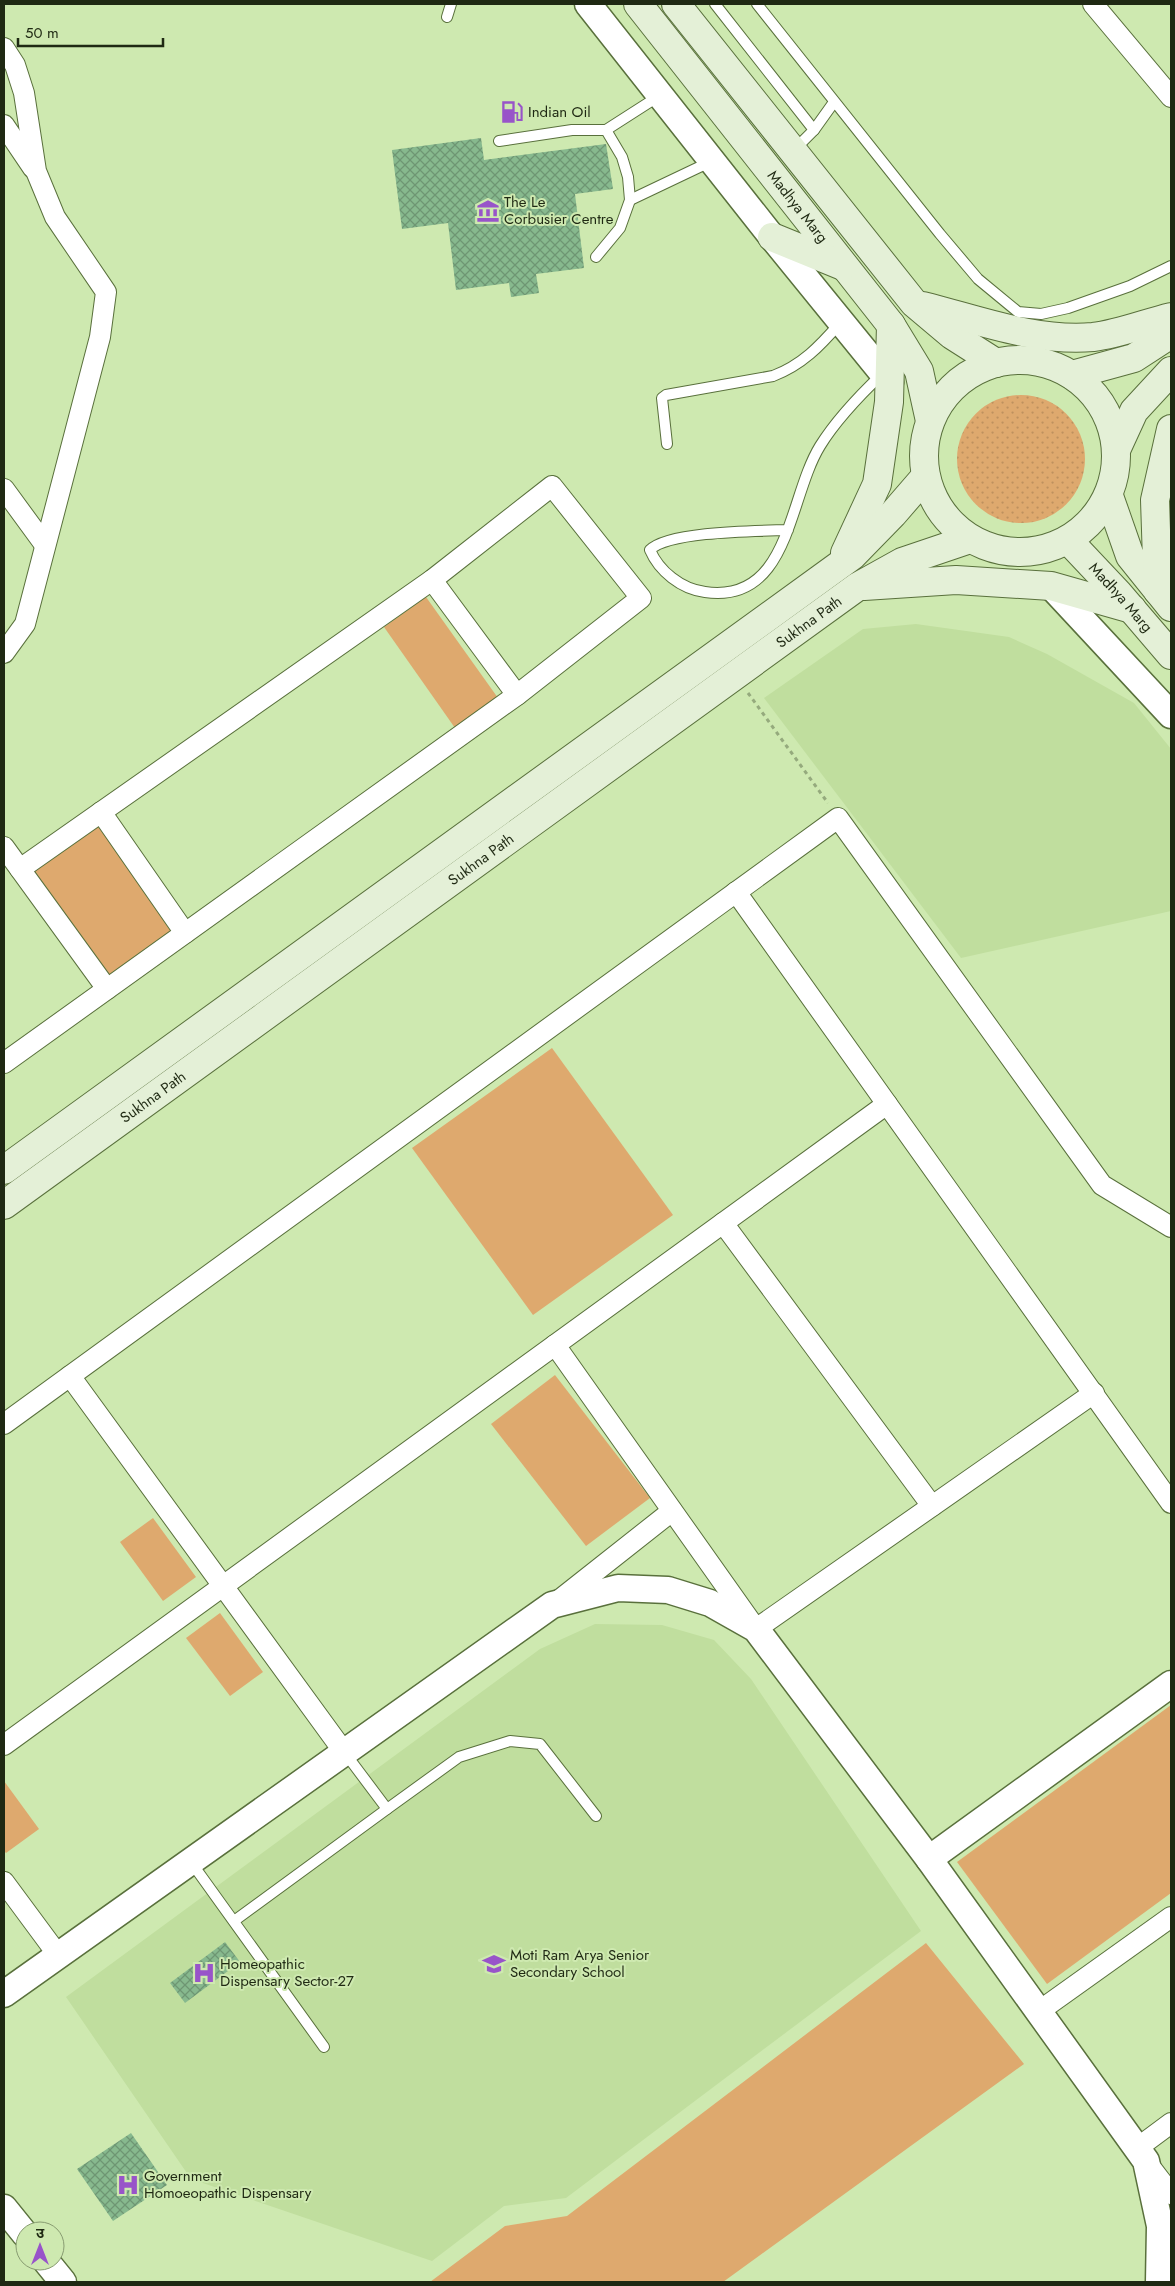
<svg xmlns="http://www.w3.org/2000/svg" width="1175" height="2286" font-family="Jost,'Noto Sans Devanagari',sans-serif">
<defs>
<pattern id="garden-dots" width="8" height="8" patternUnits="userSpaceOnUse" patternTransform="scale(1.25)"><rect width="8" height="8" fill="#dea96e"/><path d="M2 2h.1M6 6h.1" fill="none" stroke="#be915e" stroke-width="1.8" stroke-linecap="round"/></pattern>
<pattern id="building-cross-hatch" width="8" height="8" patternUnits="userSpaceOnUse" patternTransform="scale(1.25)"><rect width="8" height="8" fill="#87b98e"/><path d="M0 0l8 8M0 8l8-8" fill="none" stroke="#6e9673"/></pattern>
</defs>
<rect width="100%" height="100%" fill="#cee9b0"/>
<g fill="#c0de9e">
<polygon points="916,624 1009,637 1047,654 1134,703 1171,749 1171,911 961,958 764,698 863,629"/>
<polygon points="595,1624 662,1625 714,1640 751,1679 921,1931 566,2198 504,2206 432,2261 191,2179 66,1997 540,1649"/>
</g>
<g fill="#dea96e">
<polygon points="426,597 498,698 455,728 384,627"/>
<polygon points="99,824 175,933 109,979 33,870"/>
<polygon points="552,1048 673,1215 533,1315 412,1148"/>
<polygon points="555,1375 650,1498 586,1546 491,1424"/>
<polygon points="153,1518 196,1577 163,1601 120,1542"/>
<polygon points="220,1613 263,1672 230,1696 186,1638"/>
<polygon points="1171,1705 1171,1893 1047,1984 957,1862"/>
<polygon points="4,1781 39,1829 6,1853 4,1851"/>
<polygon points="926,1943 1024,2064 723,2282 430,2282 505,2226 567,2216"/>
</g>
<circle fill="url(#garden-dots)" cx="1021" cy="459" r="64"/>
<g fill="url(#building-cross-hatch)">
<polygon points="481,138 484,160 606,144 613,189 575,194 584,268 536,274 539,293 511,297 509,283 456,290 448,223 402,229 392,150"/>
<polygon points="225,1942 240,1962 185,2003 170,1983"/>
<polygon points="131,2133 167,2185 113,2221 77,2169"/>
</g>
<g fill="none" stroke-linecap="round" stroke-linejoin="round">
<defs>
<g id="service">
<polyline points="715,4 814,130"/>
<polyline points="757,4 940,234 978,279 1018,312 1041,314 1068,308 1130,286 1171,266"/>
<polyline points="447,17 451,4"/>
<polyline points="606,130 659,96"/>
<polyline points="499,141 572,130 606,130 622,157 628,177 630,200 620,228 596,257"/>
<polyline points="794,150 814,130 834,102"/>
<polyline points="630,200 712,161"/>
<path d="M 667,444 L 662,398 L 666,395 L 773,376 C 802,365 820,346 840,323"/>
<path d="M 788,530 C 759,531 668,531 650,550 C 659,571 681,589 705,592 C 790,604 788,498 820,446 C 836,420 860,395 882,374"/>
<polyline points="387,1809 459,1757 510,1741 540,1744 596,1816"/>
<polyline points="191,1862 324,2047"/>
<polyline points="234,1921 387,1809 345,1753"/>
</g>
<g id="minor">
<polyline points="1093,4 1171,97"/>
<polyline points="4,48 15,65 24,93 36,171 55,217 106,292 100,337 25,624 4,653"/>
<polyline points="4,125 33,168"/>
<polyline points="4,489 45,545"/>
<polyline points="432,580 517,695"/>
<polyline points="101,812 185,933"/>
<polyline points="4,847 107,989"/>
<polyline points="736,892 1171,1503"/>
<polyline points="4,1063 517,695 641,598 552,486 432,580 20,869"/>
<polyline points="723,1223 932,1506"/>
<polyline points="555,1345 756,1629 1094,1393"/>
<polyline points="70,1376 344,1752"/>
<polyline points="4,1424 838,818 1102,1185 1171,1227"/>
<polyline points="558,1601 672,1511"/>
<polyline points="4,1745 887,1104"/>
<polyline points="4,1882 58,1955"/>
<polyline points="1038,2012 1171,1917"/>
<polyline points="1136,2149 1171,2123"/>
<polyline points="1148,2164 1171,2194"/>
</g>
<g id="tertiary">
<polyline points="588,4 772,237 890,382"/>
<polyline points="1051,586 1171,715"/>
<polyline points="929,1859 1171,1684"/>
<polyline points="4,1994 552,1605 618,1588 668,1590 710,1603 756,1629 929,1859 1146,2161 1160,2226 1159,2282"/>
<polyline points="4,2208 25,2234"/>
<polyline points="46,2261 63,2282"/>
</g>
<g id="secondary">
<path id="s1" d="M 638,4 L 891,325 L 919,371 L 930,421"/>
<polyline points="676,4 914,303 952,335 996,363"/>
<polyline points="772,237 843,266"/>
<path d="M 923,306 C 979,320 1035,342 1093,337 C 1119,334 1146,323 1171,317"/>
<circle cx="1020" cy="456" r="96"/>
<polyline points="1072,375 1134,358 1171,334"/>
<polyline points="1117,448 1134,411 1171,371"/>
<polyline points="1109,496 1130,556 1171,607"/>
<path id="s2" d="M 1068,540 L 1118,593 L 1171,655"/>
<polyline points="845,553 877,484 889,402 891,325"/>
<polyline points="864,586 956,580 1051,586 1132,609"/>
<polyline points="1158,591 1155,500 1171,429"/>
<polyline points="4,1170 852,556 893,514 925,477"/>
<path id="s3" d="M 4,1205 L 857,587 L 902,562 L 970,539"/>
</g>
</defs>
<use href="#service" stroke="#59703c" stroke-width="12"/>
<use href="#minor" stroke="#59703c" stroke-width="22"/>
<use href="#tertiary" stroke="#59703c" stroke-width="29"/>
<use href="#secondary" stroke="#59703c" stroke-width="30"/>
<polyline stroke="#95aa7d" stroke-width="3" stroke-dasharray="4 4" stroke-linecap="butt" points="748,693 828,803"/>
<use href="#service" stroke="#fff" stroke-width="10"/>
<use href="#minor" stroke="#fff" stroke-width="20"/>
<use href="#tertiary" stroke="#fff" stroke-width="26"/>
<use href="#secondary" stroke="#e4f0d7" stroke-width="28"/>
</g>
<defs>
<symbol id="fuel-bare" viewBox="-9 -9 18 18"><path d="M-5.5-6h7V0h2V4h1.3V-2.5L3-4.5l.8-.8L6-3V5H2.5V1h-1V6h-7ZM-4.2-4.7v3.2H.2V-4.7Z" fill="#9854c9" stroke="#cee9b0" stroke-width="2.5" paint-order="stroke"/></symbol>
<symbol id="museum-bare" viewBox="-9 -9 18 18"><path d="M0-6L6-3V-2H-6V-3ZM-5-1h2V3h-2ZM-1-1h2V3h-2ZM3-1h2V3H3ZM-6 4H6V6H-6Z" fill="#9854c9" stroke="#cee9b0" stroke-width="2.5" paint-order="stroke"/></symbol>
<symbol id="school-bare" viewBox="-9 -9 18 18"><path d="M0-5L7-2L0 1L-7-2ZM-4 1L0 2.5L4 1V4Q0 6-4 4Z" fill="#9854c9" stroke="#cee9b0" stroke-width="2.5" paint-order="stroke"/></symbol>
<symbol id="hospital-bare" viewBox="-9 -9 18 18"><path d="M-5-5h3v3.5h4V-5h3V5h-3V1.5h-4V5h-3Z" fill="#9854c9" stroke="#cee9b0" stroke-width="2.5" paint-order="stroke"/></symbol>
</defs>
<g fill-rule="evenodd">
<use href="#fuel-bare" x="496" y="96" width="32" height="32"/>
<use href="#museum-bare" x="472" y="195" width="32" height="32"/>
<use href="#school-bare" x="478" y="1948" width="32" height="32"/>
<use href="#hospital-bare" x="188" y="1957" width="32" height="32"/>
<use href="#hospital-bare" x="112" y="2169" width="32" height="32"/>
</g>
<g text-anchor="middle" stroke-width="4" stroke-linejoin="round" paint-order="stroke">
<g font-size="15" fill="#1f2913" stroke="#cee9b0" text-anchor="start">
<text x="528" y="117">Indian Oil</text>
<text x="504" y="207">The Le<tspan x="504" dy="17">Corbusier Centre</tspan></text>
<text x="510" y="1960">Moti Ram Arya Senior<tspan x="510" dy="17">Secondary School</tspan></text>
<text x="220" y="1969">Homeopathic<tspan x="220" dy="17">Dispensary Sector-27</tspan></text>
<text x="144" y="2181">Government<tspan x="144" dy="17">Homoeopathic Dispensary</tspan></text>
</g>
<g font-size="15" fill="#1f2913" stroke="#cee9b0">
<text dy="5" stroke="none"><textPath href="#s1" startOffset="258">Madhya Marg</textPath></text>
<text dy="5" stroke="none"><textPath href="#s2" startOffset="78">Madhya Marg</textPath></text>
<text dy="5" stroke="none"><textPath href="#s3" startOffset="994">Sukhna Path</textPath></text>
<text dy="5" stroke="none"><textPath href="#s3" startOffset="589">Sukhna Path</textPath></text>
<text dy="5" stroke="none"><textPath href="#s3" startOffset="184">Sukhna Path</textPath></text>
</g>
</g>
<rect width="1175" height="2286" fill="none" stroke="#1f2913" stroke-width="10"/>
<g transform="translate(40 2246)"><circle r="24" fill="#cee9b0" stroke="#889c71"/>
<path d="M0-4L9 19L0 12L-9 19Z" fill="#9854c9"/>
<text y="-8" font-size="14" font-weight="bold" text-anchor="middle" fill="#1f2913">उ</text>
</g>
<path d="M18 38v8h145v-8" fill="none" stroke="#1f2913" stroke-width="2.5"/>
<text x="25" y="38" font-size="15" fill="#1f2913" stroke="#cee9b0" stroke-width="4" paint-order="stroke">50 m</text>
</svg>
